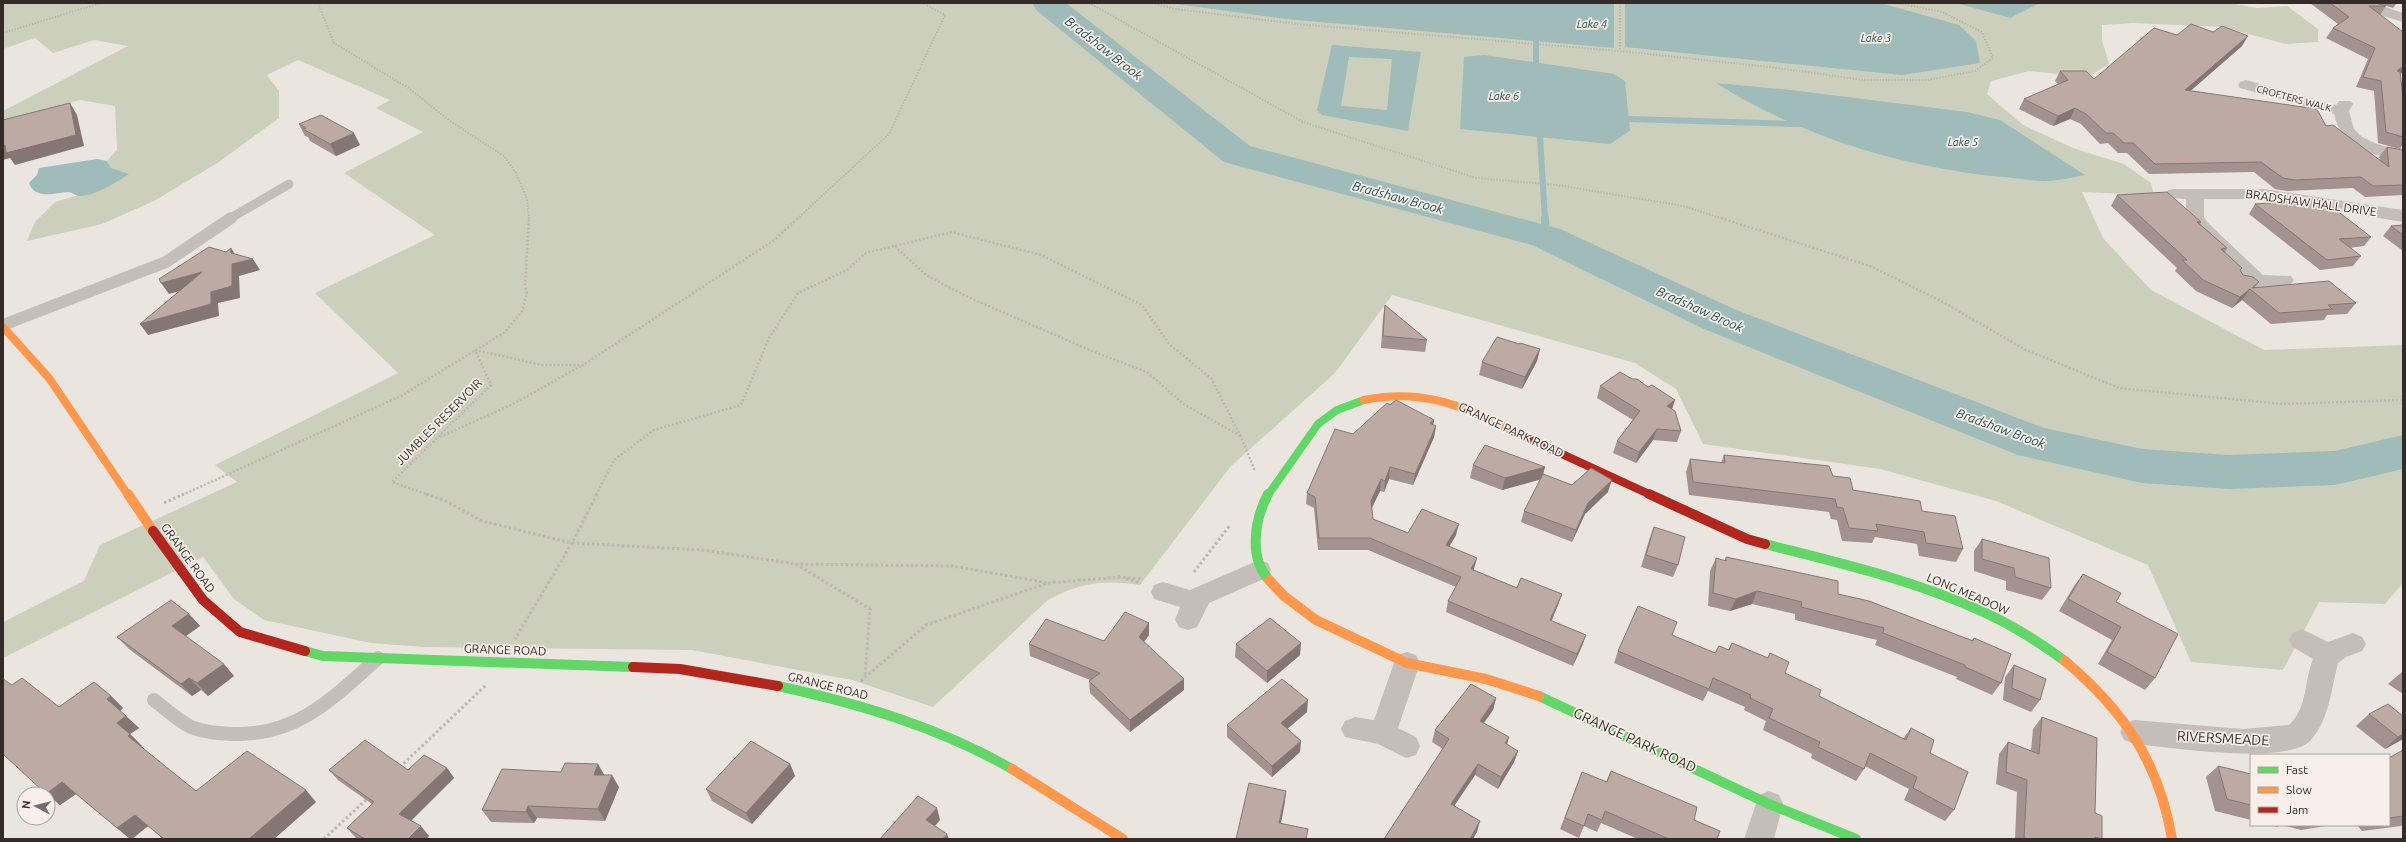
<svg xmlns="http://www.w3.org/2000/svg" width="2406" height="842" font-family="Ubuntu,sans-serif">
<rect width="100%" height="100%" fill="#ebe5e0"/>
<path fill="#cccfbb" d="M 3,3 L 2229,3 L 2257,8 L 2287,6 L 2318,29 L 2318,42 L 2286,44 L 2222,27 L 2133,23 L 2102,25 L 2102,40 L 2109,64 L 2088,77 L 2029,71 L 1991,81 L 1987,94 L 2023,125 L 2073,148 L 2124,164 L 2151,183 L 2154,195 L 2082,192 L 2103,238 L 2151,290 L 2264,350 L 2403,345 L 2403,583 L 2385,604 L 2319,602 L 2283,670 L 2191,662 L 2148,565 L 1996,501 L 1880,469 L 1703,444 L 1676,389 L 1635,363 L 1392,295 L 1335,373 L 1231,466 L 1140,585 C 1105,579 1078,583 1048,600 L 933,707 L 852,680 L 692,650 L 424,647 L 371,643 L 264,620 L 234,599 L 203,557 L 3,658 L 3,622 L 84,581 L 100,545 L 237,482 L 215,465 L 398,373 L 315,293 L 435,235 L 344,173 L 423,132 L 376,108 L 390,100 L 298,60 L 267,75 L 279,91 L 279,118 L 219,162 L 154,201 L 102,224 L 27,241 L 35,222 L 55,202 L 107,187 L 120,172 L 111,168 L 107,161 L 117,150 L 115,106 L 80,100 L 3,121 L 3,111 L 128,46 L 94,40 L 53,53 L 35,38 L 3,49 Z"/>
<g fill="#9fbbba" fill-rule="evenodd">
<polygon points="1168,3 1614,3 1614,48 1286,19"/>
<polygon points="1625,3 1880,3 1959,25 1976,41 1980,63 1902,75 1625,47"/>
<polygon points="1956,3 2040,3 2010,18"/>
<path d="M 1332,45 L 1421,52 L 1408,131 L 1322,115 L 1317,110 ZM 1349,57 L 1392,59 L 1387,110 L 1341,106 Z"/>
<polygon points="1484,55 1614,74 1625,81 1630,131 1610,144 1460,129 1464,57"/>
<path d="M 1716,83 L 1791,90 L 1967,112 L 2000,120 L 2085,175 C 2074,177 2061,180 2050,181 C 2035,182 2019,178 2004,177 C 1905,168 1801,137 1716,83 Z"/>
<path d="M 97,159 L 107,161 L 111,168 L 129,174 C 115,183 97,195 80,196 C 76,196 72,192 68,192 C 55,193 35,200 29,183 L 37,175 L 39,168 Z"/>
</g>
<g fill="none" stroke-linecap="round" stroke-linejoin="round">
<g stroke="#9fbbba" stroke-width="6">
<polyline points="1536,41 1536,62"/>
<polyline points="1629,119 1799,124"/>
<polyline points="1540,137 1545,219"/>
</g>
<polyline stroke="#9fbbba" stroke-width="8" points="1545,218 1546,237"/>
<polygon fill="#9fbbba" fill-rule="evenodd" points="1032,3 1066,3 1250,146 1560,229 1734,309 2044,428 2142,449 2229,455 2335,451 2403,435 2403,469 2335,485 2229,489 2142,483 2018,455 1704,329 1532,245 1224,162 1036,10"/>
<g stroke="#bcb6b2" stroke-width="2" stroke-dasharray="1.5 1.5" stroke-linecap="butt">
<polyline points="318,3 334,43 410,89 450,121 504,156 516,173 527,199 529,219"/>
<polyline points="1089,3 1303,122 1476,178 1557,185 1683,206 1724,219"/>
<polyline points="1152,3 1175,9 1297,24 1620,51 1770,67 1864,80 1927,80 1975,71 1993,58 1982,32 1942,12 1898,3"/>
<polyline points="1620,3 1620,51"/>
<polyline points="3,33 101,3"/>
<polyline points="797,219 889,134 945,15 923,3"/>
</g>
<g stroke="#bcb6b2" stroke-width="2.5" stroke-dasharray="2 2" stroke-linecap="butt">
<polyline points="1721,218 1870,266 1943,302 2026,350 2119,388 2282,404 2403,400"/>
<polyline points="895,246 926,275 968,297 1092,351 1147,372 1185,405 1241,436"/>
<polyline points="475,350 542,365 583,365 776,239 798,218"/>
<polyline points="440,437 513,404 583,365"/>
<polyline points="182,495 401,396 505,332 522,311 527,293 525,287 529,218"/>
<polyline points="429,495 392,482 491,385 475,350"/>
<polyline points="596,495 614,460 654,430 741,405 769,338 798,293 847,270 866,253 952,232 1041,255 1142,305 1169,344 1211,378 1241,437 1255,471"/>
</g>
<g stroke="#bcb6b2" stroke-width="3" stroke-dasharray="2.5 2.5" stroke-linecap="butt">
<polyline points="426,494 444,500 482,521 572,543 515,639"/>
<polyline points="597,494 572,543 703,550 795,564 953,566 1048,583"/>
<polyline points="164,503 184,494"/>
<polyline points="796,564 870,609 865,675"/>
<polyline points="1194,572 1230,525"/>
<polyline points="1118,577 1143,579"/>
<polyline points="1126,579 1141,583"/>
<polyline points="861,681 926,625 1048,583 1120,577"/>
<polyline points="400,767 486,685"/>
<polyline points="324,839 368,798"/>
</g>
<polyline stroke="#c4beb9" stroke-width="9" points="229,219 289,184"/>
<polyline stroke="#c4beb9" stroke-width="12" points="3,325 166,262 231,218"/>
<path stroke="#c4beb9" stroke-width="14" d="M 154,700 C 166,709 177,720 191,727 C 206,733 224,734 240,734 C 301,733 335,696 378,658"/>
<g fill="#c4beb9" fill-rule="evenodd">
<polygon points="2350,3 2372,3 2403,13 2403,22 2352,6"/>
<path d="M 2246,80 L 2336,105 L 2339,101 L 2351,101 L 2353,104 L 2349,111 L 2354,129 L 2362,137 L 2377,144 L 2403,151 L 2403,161 C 2370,153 2343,152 2334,114 L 2240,88 L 2238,85 L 2240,82 Z"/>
<path d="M 2174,189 L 2264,189 L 2403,210 L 2403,222 L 2264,199 L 2204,199 L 2204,217 L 2207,222 L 2263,275 L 2291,276 L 2294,280 L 2291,284 C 2275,288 2253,289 2237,285 L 2234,281 L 2241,276 L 2190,225 L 2186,217 L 2186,199 L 2168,198 L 2165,194 L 2168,190 Z"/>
<polygon points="1259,560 1268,563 1271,570 1268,577 1209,603 1197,627 1188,630 1179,627 1175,620 1180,607 1154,599 1151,592 1154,585 1163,582 1190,590"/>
<path d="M 2302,629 L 2328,642 L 2353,633 L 2362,637 L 2366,644 L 2362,651 L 2346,657 L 2338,663 C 2331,689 2330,718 2311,740 C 2287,766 2169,747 2134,744 L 2124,740 L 2120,732 L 2124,724 L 2134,720 L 2243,729 L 2289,725 C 2308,707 2304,681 2313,659 L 2293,647 L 2289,640 L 2293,633 Z"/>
<polygon points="1407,652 1416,655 1420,663 1398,728 1416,737 1420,746 1416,755 1406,758 1378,744 1345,737 1341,729 1345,721 1355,717 1374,720 1394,663 1398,655"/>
<polygon points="1769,791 1779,795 1783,804 1774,839 1744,839 1759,795"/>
</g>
<polyline stroke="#63d668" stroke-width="8" points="1268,495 1318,424 1337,410 1364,400"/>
<g stroke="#63d668" stroke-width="10">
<path d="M 1268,494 C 1255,519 1248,557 1269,580"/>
<path d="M 1765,544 C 1843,564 1923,582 1996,618 C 2020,630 2043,645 2065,661"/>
<polyline points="305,651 323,656 633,667"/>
<path d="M 778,686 C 860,704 939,727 1012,769"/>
<polyline points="1539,696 1769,804 1856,839"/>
</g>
<g stroke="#ff974d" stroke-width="8">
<polyline points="3,327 49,378 128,495"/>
<path d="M 1364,400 C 1420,388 1463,405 1512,431"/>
</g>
<g stroke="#ff974d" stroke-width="10">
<polyline points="128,494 153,531"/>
<polyline points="1269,580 1284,596 1316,620 1407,663 1486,679 1539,696"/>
<path d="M 2065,661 C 2124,711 2159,762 2172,839"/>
<polyline points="1012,769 1123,839"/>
</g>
<polyline stroke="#b3261e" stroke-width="8" points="1512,431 1651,495"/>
<g stroke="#b3261e" stroke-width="10">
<polyline points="1649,494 1747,539 1765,544"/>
<polyline points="153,531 203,600 240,632 305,651"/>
<polyline points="633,667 680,669 778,686"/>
</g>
</g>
<g fill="#a3928d">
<polygon points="2310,3 2376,3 2386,6 2380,15 2400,74 2403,97 2403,144 2400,149 2378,143 2374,91 2356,87 2368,59 2326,38 2333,28 2338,24"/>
<polygon points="2377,3 2397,3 2393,8"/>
<polygon points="2177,35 2242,46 2190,91 2326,126 2380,160 2379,157 2387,147 2403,150 2403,195 2365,197 2353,188 2287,191 2275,189 2254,172 2149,174 2127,153 2118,153 2108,143 2100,144 2081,124 2070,119 2053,126 2019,109 2024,99 2058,84 2055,81 2060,71 2094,79"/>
<polygon points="299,124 360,145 336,156 310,141 308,137 305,136"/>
<polygon points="2117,195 2201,222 2200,224 2227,248 2225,252 2240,270 2243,275 2259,282 2255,287 2356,303 2347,314 2327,315 2324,320 2271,324 2242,300 2232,308 2196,291 2175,271 2177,268 2111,206"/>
<polygon points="2255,204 2371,237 2364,246 2349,248 2361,256 2353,266 2320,270 2249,214"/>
<polygon points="2403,225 2403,251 2383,236 2391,226"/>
<polygon points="1385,305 1427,340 1425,352 1381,348 1383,317"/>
<polygon points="1519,344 1540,349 1537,361 1522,389 1479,375 1482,362"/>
<polygon points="1632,379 1675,400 1672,409 1681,431 1677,442 1653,440 1636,463 1613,453 1617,441 1633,420 1597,398 1600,386"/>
<polygon points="1390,405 1434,420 1433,425 1436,426 1434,437 1413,485 1389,479 1384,492 1380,491 1372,508 1373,519 1408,533 1456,535 1449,547 1474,569 1474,570 1517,588 1562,594 1558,605 1551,621 1586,635 1582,646 1573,666 1446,612 1448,601 1456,587 1368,550 1318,550 1314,508 1306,504 1307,493 1353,434"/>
<polygon points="1724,455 1833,476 1853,490 1922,511 1963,549 1956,562 1919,556 1917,544 1875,537 1872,543 1842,541 1837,520 1831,519 1829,512 1689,495 1686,472 1690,459 1721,463"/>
<polygon points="1473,465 1545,467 1542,476 1572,485 1608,492 1585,514 1572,542 1521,522 1524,511 1541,479 1502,490 1470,478"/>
<polygon points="1654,527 1678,565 1673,577 1641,567 1649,540"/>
<polygon points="1982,539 2051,588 2042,600 2006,590 2006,581 1974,571 1974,551"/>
<polygon points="1726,557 1838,594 1972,640 1974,638 2001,683 1992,695 1956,679 1957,677 1875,645 1877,640 1795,620 1795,614 1752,604 1730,611 1708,606 1710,571 1716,558 1724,561"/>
<polygon points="2083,574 2116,602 2155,678 2145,690 2098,664 2112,640 2059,611 2074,586"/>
<polygon points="189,614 200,626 186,636 234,676 208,696 201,690 192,696 129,649 117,637"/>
<polygon points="1149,623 1149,635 1144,642 1184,690 1130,732 1090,693 1089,681 1090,680 1030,656 1029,644 1104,641"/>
<polygon points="1672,635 1715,653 1728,650 1732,643 1767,658 1770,653 1785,673 1819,696 1903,739 1911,728 1930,753 1954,810 1945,821 1904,800 1909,789 1865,766 1864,769 1856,781 1811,758 1812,754 1763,730 1766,721 1744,710 1745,707 1708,691 1703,701 1614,663 1618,651"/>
<polygon points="1236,644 1300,655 1267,683 1235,657"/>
<polygon points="2014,665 2040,700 2031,712 2003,700 2005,677"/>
<polygon points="2403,671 2403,694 2388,684"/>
<polygon points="12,685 59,707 111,696 123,708 120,711 139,728 130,734 142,746 141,747 196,791 316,802 274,839 163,839 148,826 132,839 130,839 76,794 60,805 48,795 48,794 46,794"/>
<polygon points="1496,698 1493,710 1484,723 1507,745 1518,751 1514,762 1498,789 1475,775 1454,806 1477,832 1384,839 1443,749 1432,742 1435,730"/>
<polygon points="1307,712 1287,729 1300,752 1272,777 1227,737 1227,725"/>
<polygon points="2369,714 2403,739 2385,749 2356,726"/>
<polygon points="2042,717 2095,813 2102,839 2015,839 2017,792 1996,784 1999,754 2008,742 2031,751 2033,729"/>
<polygon points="2403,750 2403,824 2401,826 2362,831 2357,825 2389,825 2389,758"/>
<polygon points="790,764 795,776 752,824 712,801 706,789"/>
<polygon points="2218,766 2251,774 2251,820 2215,811 2206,777"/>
<polygon points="447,768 454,778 411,820 429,836 426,839 357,839 356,838 347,828 372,804 338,780 329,770 408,770"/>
<polygon points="1611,771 1694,820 1717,839 1638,839 1601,823 1597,832 1584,826 1579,838 1560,829 1582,772 1606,782"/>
<polygon points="605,775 619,787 605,821 537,818 534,823 491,822 482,810"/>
<polygon points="2271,825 2279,825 2277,827"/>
<polygon points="2282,825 2332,825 2301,830"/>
</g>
<g fill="#847773">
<polygon points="2248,36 2242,46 2179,101 2185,90"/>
<polygon points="2403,66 2403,72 2390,81 2397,71"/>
<polygon points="70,103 77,115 84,146 15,165 10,158 3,160 3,146"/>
<polygon points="2075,108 2070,119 2053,126 2058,116"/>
<polygon points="354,133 360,145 336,156 330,144"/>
<polygon points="231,248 238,259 253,259 260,270 239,276 240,298 218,303 219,316 148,335 140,324 211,292 231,253"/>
<polygon points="202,272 209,283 169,294 161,283"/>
<polygon points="2250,289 2242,300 2232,308 2240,297"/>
<polygon points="1540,349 1537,361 1522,389 1525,377"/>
<polygon points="1675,400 1671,412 1667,406"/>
<polygon points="1434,420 1432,431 1430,423"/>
<polygon points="1436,426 1434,437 1413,485 1415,474"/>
<polygon points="1657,429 1653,440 1636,463 1639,452"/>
<polygon points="1390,467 1389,479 1384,492 1385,481"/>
<polygon points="1545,467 1542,479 1502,490 1505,478"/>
<polygon points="1381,479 1380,491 1369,513 1371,501"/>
<polygon points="1612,480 1608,492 1585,514 1572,542 1576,530 1588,503"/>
<polygon points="1459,524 1456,535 1443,557 1446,545"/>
<polygon points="1477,558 1474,569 1468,581 1471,569"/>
<polygon points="1757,591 1752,604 1730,611 1736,599"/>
<polygon points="1562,594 1558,605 1547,632 1550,620"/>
<polygon points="189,614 200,626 183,638 172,626"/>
<polygon points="1149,623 1149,635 1139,648 1139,637"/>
<polygon points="1586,635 1582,646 1573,666 1577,654"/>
<polygon points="1301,643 1300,655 1267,683 1267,671"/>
<polygon points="224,664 234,676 208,696 197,683"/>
<polygon points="189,678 201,690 192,696 181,684"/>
<polygon points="1184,679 1184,690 1130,732 1130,720"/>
<polygon points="111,696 123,708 119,711 107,699"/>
<polygon points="1496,698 1493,710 1477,732 1480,721"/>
<polygon points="1308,700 1307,712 1280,735 1281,723"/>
<polygon points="126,716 139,728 130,734 142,746 140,748 128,736 117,723"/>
<polygon points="2403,734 2403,739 2385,749 2398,737"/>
<polygon points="1509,737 1506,749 1505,743"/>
<polygon points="1301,741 1300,752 1272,777 1272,766"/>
<polygon points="1518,751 1514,762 1498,789 1501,777"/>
<polygon points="598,764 605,776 594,775"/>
<polygon points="790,764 795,776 752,824 746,813"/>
<polygon points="1478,764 1475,775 1448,815 1451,804"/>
<polygon points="447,768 454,778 408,824 399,814"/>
<polygon points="612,775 619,787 605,821 598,809"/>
<polygon points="62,782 76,794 60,805 48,795 48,794 46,794"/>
<polygon points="306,790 316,802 274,839 249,839"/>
<polygon points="1286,791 1285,802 1279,834 1279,823"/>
<polygon points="528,806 537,818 534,823 526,812"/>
<polygon points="937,808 940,820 930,832 926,820"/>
<polygon points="135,815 148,826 132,839 130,839 117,828"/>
<polygon points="1480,821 1477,832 1473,839 1470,839"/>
<polygon points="421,826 429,836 426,839 408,839"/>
<polygon points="947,834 949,839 943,839"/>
</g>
<g fill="#bdaaa4" stroke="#847773">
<polygon points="2330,3 2376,3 2386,6 2369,6 2403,32 2403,66 2397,71 2400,72 2403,97 2403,137 2386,132 2381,81 2363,77 2375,48 2333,28 2349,17"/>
<polygon points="2191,24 2213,32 2222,26 2248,36 2185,90 2317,109 2326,126 2333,125 2389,167 2387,147 2403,150 2403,185 2373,186 2361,177 2294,180 2283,178 2261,162 2155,164 2133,143 2124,143 2113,133 2106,133 2086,114 2075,108 2058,116 2024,99 2068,80 2060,71 2086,71 2094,79 2154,28 2177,35"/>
<polygon points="70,103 76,135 6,153 5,145 3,146 3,120"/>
<polygon points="321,115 354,133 330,144 303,129 306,128 299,124"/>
<polygon points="2167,192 2201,222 2197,222 2227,248 2221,249 2242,268 2240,270 2243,275 2253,277 2259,282 2252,288 2329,281 2356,303 2328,305 2332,309 2279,313 2250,289 2240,297 2203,280 2182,260 2187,260 2117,195"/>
<polygon points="2322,199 2371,237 2339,239 2361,256 2327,260 2255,204"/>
<polygon points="2403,225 2403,235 2391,226"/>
<polygon points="209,247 226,252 231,248 231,253 253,259 232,264 232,286 211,292 211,304 140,324 202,272 161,283 159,279"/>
<polygon points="1385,305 1427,340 1383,336"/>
<polygon points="1497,337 1519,344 1520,343 1540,349 1525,377 1482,362"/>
<polygon points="1620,372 1632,379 1637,379 1648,387 1652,385 1675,400 1667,406 1675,411 1681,431 1657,429 1639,452 1617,441 1640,411 1600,386"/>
<polygon points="1396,400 1434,420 1430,423 1436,426 1415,474 1390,467 1385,481 1381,479 1371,501 1373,519 1408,533 1422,509 1459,524 1446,545 1477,558 1471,569 1517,588 1521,578 1562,594 1550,620 1586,635 1577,654 1448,601 1461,577 1370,538 1319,538 1315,497 1307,493 1335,429 1353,434 1387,403 1390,405"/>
<polygon points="1485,445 1545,467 1505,478 1473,465"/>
<polygon points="1724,455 1829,466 1833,476 1850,478 1853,490 1920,501 1922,511 1955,516 1963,549 1926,543 1924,532 1876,524 1878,531 1849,528 1843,508 1837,507 1835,499 1693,482 1690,459 1725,463"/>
<polygon points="1591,468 1612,480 1588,503 1576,530 1524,511 1543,474 1572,485"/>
<polygon points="1654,527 1685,537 1678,565 1646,555"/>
<polygon points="1982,539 2049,558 2051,588 2015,577 2014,568 1982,559"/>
<polygon points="1726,557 1838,581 1838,594 1869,601 1973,641 1974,638 2011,654 2001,683 1965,667 1965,665 1883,633 1884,628 1801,607 1802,602 1757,591 1736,599 1713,593 1716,558 1726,561"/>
<polygon points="2083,574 2121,593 2116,602 2178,634 2155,678 2107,652 2121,627 2068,599"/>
<polygon points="171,600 189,614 172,626 224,664 197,683 189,678 181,684 117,637"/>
<polygon points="1638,606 1677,622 1672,635 1715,653 1719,646 1729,650 1732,643 1768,658 1770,653 1789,662 1785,673 1821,690 1819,696 1906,740 1911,728 1934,740 1930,753 1968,772 1954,810 1913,788 1917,777 1870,753 1864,769 1818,747 1820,742 1769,718 1773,709 1750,698 1751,695 1713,678 1709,689 1618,651"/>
<polygon points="1125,612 1149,623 1139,637 1184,679 1130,720 1089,681 1100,673 1029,644 1046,619 1104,641"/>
<polygon points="1270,618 1301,643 1267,671 1236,644"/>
<polygon points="2014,665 2046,679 2040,700 2012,688"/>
<polygon points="22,678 59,707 94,682 111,696 107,699 126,716 117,723 130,734 128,736 196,791 247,751 306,790 249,839 164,839 135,815 117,828 62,782 46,794 3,754 3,679 12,685"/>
<polygon points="1282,679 1308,700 1281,723 1301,741 1272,766 1227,725"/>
<polygon points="1471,684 1496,698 1480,721 1509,737 1505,743 1518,751 1501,777 1478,764 1451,804 1480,821 1470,839 1384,839 1449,739 1435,730"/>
<polygon points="2388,704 2403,716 2403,734 2398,737 2369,714"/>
<polygon points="2042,717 2097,738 2095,813 2102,816 2102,839 2095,837 2095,839 2024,839 2027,780 2006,772 2008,742 2039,754"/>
<polygon points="365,740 408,770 424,755 447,768 399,814 421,826 408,839 365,839 347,828 374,802 329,770"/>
<polygon points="751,741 790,764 746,813 706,789"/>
<polygon points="2403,750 2403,816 2389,818 2389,758"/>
<polygon points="565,763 598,764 594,775 612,775 598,809 528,806 526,812 482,810 502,769 561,772"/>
<polygon points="2218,766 2251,774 2251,805 2227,799"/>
<polygon points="1611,771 1697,807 1694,820 1720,831 1717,839 1669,839 1605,811 1602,820 1588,814 1584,826 1565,818 1582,772 1607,782"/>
<polygon points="1249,783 1286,791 1279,823 1308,829 1306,839 1236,839"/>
<polygon points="918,796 937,808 926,820 947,834 943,839 880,839"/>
</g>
<g text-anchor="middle" stroke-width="3.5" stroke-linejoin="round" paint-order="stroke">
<g font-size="10" fill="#342b28" stroke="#f7efe8">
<text transform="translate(2294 98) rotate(15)" y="4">CROFTERS WALK</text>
</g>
<g font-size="11" font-style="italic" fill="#225051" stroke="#f7efe8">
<text x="1592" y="28">Lake 4</text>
<text x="1876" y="42">Lake 3</text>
<text x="1504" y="100">Lake 6</text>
<text x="1963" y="146">Lake 5</text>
</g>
<g font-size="12" fill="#342b28" stroke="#f7efe8">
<text transform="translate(2311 203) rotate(8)" y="4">BRADSHAW HALL DRIVE</text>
<text transform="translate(439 422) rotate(-45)" y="4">JUMBLES RESERVOIR</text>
<text transform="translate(1511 430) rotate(25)" y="4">GRANGE PARK ROAD</text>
<text transform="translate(188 558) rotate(54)" y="4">GRANGE ROAD</text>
<text transform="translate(1968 594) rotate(23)" y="4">LONG MEADOW</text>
<text transform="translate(505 650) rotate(2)" y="4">GRANGE ROAD</text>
<text transform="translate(828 686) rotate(14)" y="4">GRANGE ROAD</text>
</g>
<g font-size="13" font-style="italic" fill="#225051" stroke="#f7efe8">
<text transform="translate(1104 48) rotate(38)" y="5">Bradshaw Brook</text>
<text transform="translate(1398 197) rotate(15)" y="5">Bradshaw Brook</text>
<text transform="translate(1700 309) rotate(24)" y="5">Bradshaw Brook</text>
<text transform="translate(2001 428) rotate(20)" y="5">Bradshaw Brook</text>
</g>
<g font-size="14" fill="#342b28" stroke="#f7efe8">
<text transform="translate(2223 738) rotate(3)" y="5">RIVERSMEADE</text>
<text transform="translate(1635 740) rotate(25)" y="5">GRANGE PARK ROAD</text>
</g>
</g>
<rect width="2406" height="842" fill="none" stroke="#342b28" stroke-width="8"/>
<rect x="2250" y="754" width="140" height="72" fill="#f7efe8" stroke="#a9a19b"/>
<rect x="2258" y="767" width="20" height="6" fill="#63d668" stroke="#a9a19b"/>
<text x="2286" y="774" font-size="12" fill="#342b28">Fast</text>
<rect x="2258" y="787" width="20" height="6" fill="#ff974d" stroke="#a9a19b"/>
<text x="2286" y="794" font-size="12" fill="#342b28">Slow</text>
<rect x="2258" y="807" width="20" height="6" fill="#b3261e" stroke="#a9a19b"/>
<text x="2286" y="814" font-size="12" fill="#342b28">Jam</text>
<g transform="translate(36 806) rotate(277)"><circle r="19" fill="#f7efe8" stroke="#a9a19b"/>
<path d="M0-3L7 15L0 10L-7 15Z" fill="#746c68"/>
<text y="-6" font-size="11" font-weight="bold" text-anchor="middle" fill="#342b28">N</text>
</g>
</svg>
